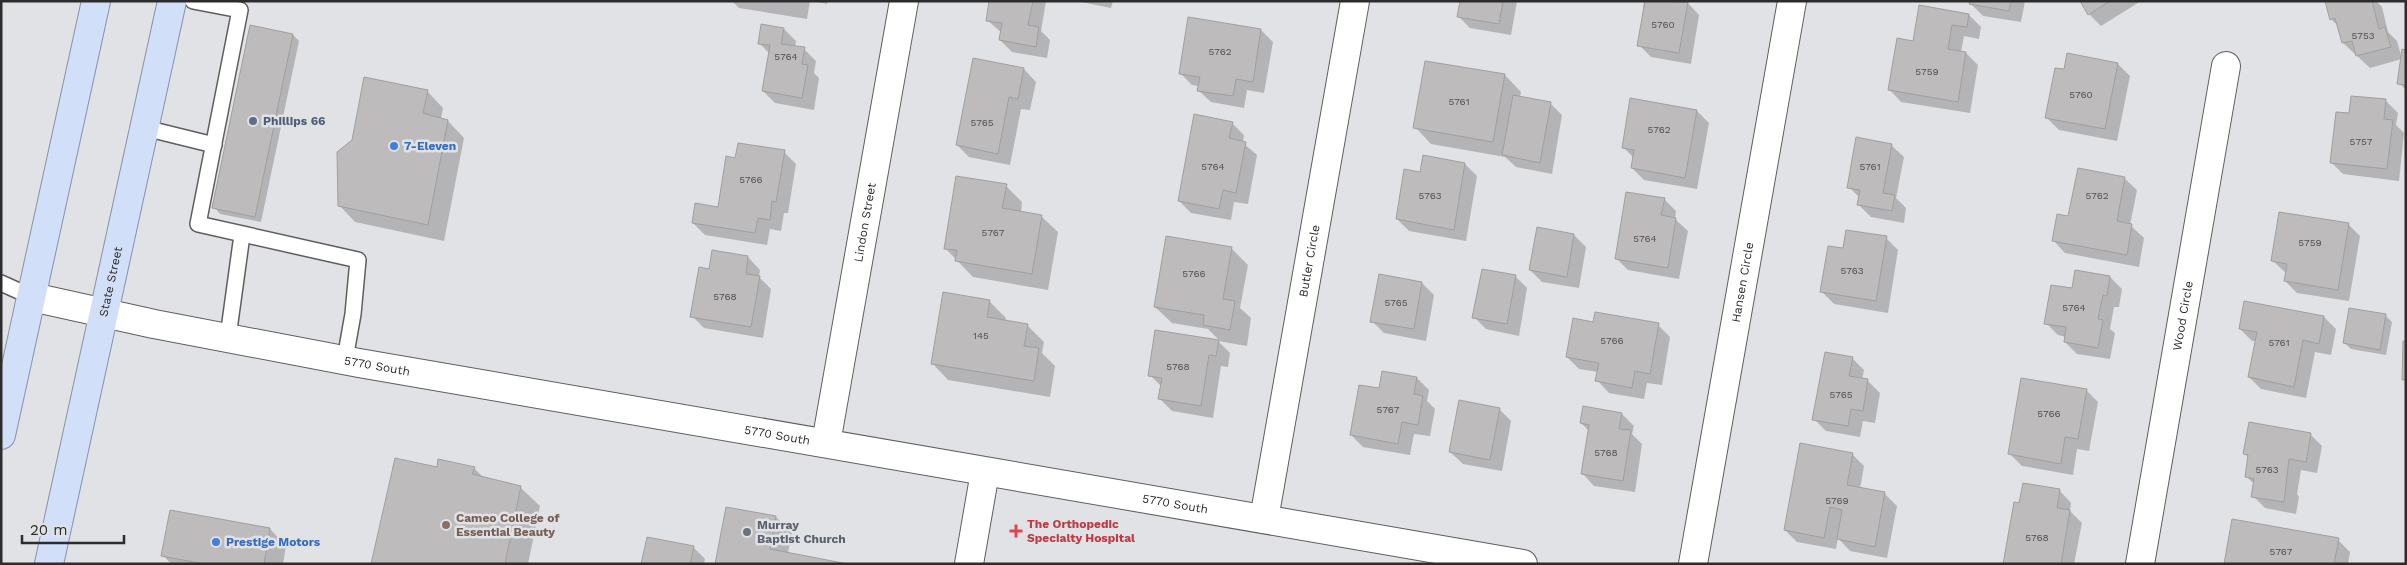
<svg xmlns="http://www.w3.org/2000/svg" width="2407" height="565" font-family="'Work Sans',sans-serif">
<rect width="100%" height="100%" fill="#e1e2e5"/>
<g fill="#0003">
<polygon points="732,1 810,1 807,19 739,8"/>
<polygon points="812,1 828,1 827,4"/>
<polygon points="990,1 1046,1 1041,31 1050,40 1047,58 1012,52 1000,40 1002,33 987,20"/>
<polygon points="1076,1 1113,1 1111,8"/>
<polygon points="1461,1 1517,1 1511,35 1470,28 1458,16"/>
<polygon points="1644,1 1686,1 1699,15 1691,64 1651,57 1639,45"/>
<polygon points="1971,1 2025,1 2021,22 1983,16 1971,4"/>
<polygon points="2081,1 2141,1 2101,26 2089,14"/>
<polygon points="2326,1 2376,1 2382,7 2388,32 2397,41 2402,59 2370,68 2343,43 2339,27 2331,19"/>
<polygon points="1969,15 1981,27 1979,39 1964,36 1961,52 1966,53 1978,65 1970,113 1901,102 1889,89 1914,42"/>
<polygon points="1189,18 1261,30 1273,42 1264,93 1247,90 1244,108 1211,102 1198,90 1199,86 1192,85 1180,73"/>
<polygon points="784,29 796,41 795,47 804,49 816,61 814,73 819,78 814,110 775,103 763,91 770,54 759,43"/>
<polygon points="293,35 299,41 261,222 220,214 214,207"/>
<polygon points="2406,51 2406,90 2399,83"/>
<polygon points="974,60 1024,69 1036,82 1030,110 1021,109 1010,165 969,157 957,145"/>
<polygon points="2118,64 2130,76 2117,141 2059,130 2047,118 2065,71"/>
<polygon points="1505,75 1521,92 1520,97 1550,103 1562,115 1552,174 1516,167 1505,157 1431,144 1415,127"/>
<polygon points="427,91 443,108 441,119 448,121 464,138 444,241 355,222 339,205"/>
<polygon points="2386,101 2398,113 2396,125 2404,133 2399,181 2343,174 2331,162 2350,114"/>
<polygon points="1697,111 1709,123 1697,189 1644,180 1632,168 1634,158 1623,147"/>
<polygon points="1232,123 1244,135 1243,143 1257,155 1248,204 1234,202 1231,220 1191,213 1179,201"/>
<polygon points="1891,145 1904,157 1896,198 1906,208 1904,223 1871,217 1859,205 1860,198 1849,187"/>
<polygon points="784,152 796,164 788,213 784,213 781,231 770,229 767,245 705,235 693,223 719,208 736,159"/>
<polygon points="1424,157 1465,164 1477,176 1466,241 1409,231 1397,219 1421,173"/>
<polygon points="2124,178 2137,190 2130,225 2144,238 2139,267 2065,253 2053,240 2069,217"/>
<polygon points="1006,186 1022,202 1021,213 1041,216 1058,232 1048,290 973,277 945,248"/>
<polygon points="1664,199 1676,211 1675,219 1688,231 1679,279 1628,270 1616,258"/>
<polygon points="2348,224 2360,236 2349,301 2297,293 2285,281 2286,273 2273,261"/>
<polygon points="1574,235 1586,247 1579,288 1542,282 1530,270"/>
<polygon points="1886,238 1898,250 1888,313 1834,304 1822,292"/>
<polygon points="1231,248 1248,265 1240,308 1251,318 1247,346 1218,341 1230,353 1228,367 1221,366 1213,418 1172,411 1160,399 1162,387 1150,375 1156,331 1220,341 1208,329 1172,323 1155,307"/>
<polygon points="748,257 760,270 759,277 771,289 763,338 704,328 692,316 710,270"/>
<polygon points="1515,276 1527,288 1519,336 1486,329 1474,317"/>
<polygon points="2110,277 2122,289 2119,307 2114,307 2110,329 2115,333 2110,359 2077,354 2065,342 2066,337 2058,335 2046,323"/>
<polygon points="1422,283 1434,295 1426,341 1384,333 1372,321"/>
<polygon points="989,301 1006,318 1005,322 1027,325 1044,342 1042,353 1055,366 1050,397 948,380 932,363"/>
<polygon points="2385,315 2392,322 2386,355 2351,349 2344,343"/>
<polygon points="2324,317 2336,329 2331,355 2315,352 2306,398 2261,389 2249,377 2256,341 2252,341 2240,329"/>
<polygon points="1594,324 1658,325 1670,337 1662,385 1647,383 1644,399 1609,393 1597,380 1598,372 1579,369 1567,357"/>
<polygon points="1852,358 1864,370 1862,380 1868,381 1880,393 1875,423 1863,421 1860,437 1826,431 1814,419"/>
<polygon points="1417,378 1429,390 1427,401 1435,409 1430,436 1414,434 1410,455 1363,447 1351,435 1380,390"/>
<polygon points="2086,390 2098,402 2089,451 2077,449 2073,475 2022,466 2010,454"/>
<polygon points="1499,409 1511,421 1502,471 1463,464 1450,452"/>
<polygon points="1622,414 1634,426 1632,434 1642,444 1635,492 1594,486 1582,473 1589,431 1581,423"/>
<polygon points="2310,434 2322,446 2317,473 2301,470 2297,494 2299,497 2296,514 2265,508 2253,496 2255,485 2246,476 2249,458 2245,454"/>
<polygon points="1852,454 1864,466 1860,489 1885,494 1897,506 1887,558 1850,551 1838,538 1836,549 1797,542 1785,530"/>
<polygon points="474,468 484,478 520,487 540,506 528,564 372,564 437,469"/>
<polygon points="2059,490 2071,503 2070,511 2082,523 2074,564 2004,564 2020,504"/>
<polygon points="776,517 792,533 788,553 717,564"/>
<polygon points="270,529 286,546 283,564 171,564 163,555"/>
<polygon points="2338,540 2350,552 2348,564 2225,564"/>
<polygon points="693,547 705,559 704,564 642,564"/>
</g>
<g fill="#bdbbbc" stroke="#a09ea0">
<polygon points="989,1 1033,1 1028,25 1039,27 1036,47 999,40 1002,23 986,21"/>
<polygon points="1460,1 1503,1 1499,24 1457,17"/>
<polygon points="1645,1 1688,2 1679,53 1637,46"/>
<polygon points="1970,1 2011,1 2009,11 1969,4"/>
<polygon points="2080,1 2110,1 2088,15"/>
<polygon points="2325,1 2372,1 2379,29 2385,27 2391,47 2356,56 2352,41 2342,43 2335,18 2330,20"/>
<polygon points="1919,5 1969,14 1967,27 1952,25 1948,49 1966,52 1958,102 1888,90 1897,38 1913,41"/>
<polygon points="1188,17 1261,29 1253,82 1236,79 1233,96 1197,91 1200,77 1179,74"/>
<polygon points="761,24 784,28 781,44 805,47 802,64 808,65 802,98 762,91 770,45 758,44"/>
<polygon points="250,25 293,34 255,217 212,208"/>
<polygon points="2402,49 2406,50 2406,85 2397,84"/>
<polygon points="2067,53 2118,63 2105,129 2045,118 2055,68 2064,69"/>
<polygon points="973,58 1024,68 1018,99 1009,97 998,154 956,145"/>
<polygon points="1425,61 1505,74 1493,142 1413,128"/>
<polygon points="364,77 428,90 423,113 448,120 428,225 338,206 337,152 352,140"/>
<polygon points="1513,95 1551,102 1540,163 1502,155"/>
<polygon points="2351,96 2386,99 2384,119 2393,120 2387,169 2330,163 2336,112 2349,113"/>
<polygon points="1630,98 1697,110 1685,178 1631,168 1634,150 1622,148"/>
<polygon points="1194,114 1233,122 1229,138 1246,142 1236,193 1223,190 1219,209 1178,201"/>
<polygon points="1856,137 1892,144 1883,193 1895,195 1892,211 1857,205 1860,190 1847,188"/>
<polygon points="738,143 785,150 776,202 772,201 770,220 758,218 755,233 692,223 695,203 718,207 726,156 735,158"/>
<polygon points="1423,155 1465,163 1454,230 1396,219 1404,169 1420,172"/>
<polygon points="2078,168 2125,177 2117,221 2132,224 2127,255 2052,241 2057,214 2068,216"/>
<polygon points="956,176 1007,184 1002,208 1042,215 1032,274 955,261 957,250 944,249"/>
<polygon points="1626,192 1665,198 1661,215 1676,218 1668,268 1615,259"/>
<polygon points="2279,212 2349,223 2338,290 2284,281 2287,264 2271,261"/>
<polygon points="1537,227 1574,234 1567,277 1529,270"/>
<polygon points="1846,230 1887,236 1876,301 1820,292 1828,246 1843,248"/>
<polygon points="1166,236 1232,247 1223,299 1235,301 1230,330 1203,325 1204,315 1154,307"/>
<polygon points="712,250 748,256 746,274 760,276 751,327 690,317 699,267 709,269"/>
<polygon points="1482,269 1516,275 1507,324 1472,318"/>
<polygon points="2075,270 2110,276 2107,296 2103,295 2098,319 2103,320 2098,348 2064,342 2066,327 2044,324 2051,285 2072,288"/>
<polygon points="1379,274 1422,282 1414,329 1370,322"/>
<polygon points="943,292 990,300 987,317 1028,324 1024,346 1039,348 1034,381 931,364"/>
<polygon points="2244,301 2324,316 2319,344 2303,340 2294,387 2248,377 2257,332 2239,329"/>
<polygon points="2349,308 2386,314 2380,350 2343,343"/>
<polygon points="1595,312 1659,323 1650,374 1635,371 1632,388 1595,381 1599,363 1566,357 1573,318 1593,322"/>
<polygon points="1155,330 1219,340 1216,356 1209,355 1201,406 1158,399 1162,378 1148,376"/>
<polygon points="2403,341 2406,341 2406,380 2402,380"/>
<polygon points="1825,352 1853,357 1849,376 1868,379 1863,411 1851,409 1848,426 1812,420"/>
<polygon points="1382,371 1417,377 1414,394 1423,396 1418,425 1402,422 1398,444 1350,435 1359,385 1379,388"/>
<polygon points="2021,378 2087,389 2078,439 2065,437 2061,464 2008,454"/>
<polygon points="1459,400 1500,408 1490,460 1449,452"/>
<polygon points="1583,406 1622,413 1619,429 1631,430 1623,481 1581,474 1589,425 1580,423"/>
<polygon points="2249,422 2311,433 2306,462 2289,459 2284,502 2251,497 2254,479 2245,477 2248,455 2243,454"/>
<polygon points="1800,443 1853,453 1847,485 1885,492 1875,547 1837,539 1842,510 1830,507 1824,538 1784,530"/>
<polygon points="395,458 437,467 438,459 475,467 472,474 521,486 505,564 371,564"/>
<polygon points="2023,483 2060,489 2057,508 2070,510 2061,564 2003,564 2014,502 2019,503"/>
<polygon points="726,507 776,516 770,549 848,564 715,564"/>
<polygon points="170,510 270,528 264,564 205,564 161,556"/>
<polygon points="2232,519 2339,538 2334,564 2224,564"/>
<polygon points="647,537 694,546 690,564 641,564"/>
</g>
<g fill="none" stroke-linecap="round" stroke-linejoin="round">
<defs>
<g id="lane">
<polyline points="193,1 240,10 198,224 358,260 353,314 345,359"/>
<polyline points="145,128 214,145"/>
<polyline points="1,283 32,297"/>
<polyline points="228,337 242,235"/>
</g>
<g id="street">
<path id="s1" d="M 32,297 L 154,324 L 359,363 L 1523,564"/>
<path id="s2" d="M 826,443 L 904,1"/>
<path id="s3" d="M 1264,519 L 1355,1"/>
<polyline points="969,564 985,472"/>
<path id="s4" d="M 1693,564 L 1792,1"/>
<path id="s5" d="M 2140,564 L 2226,66"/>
</g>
<g id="primary">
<polyline points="1,435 96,1"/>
<path id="s6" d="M 49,564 L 172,1"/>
</g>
</defs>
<use href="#lane" stroke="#5e5e61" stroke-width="18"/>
<use href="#street" stroke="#5e5e61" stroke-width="30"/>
<use href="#primary" stroke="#8492ae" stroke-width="30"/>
<use href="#lane" stroke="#fff" stroke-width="15"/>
<use href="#street" stroke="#fff" stroke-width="28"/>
<use href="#primary" stroke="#d2dff8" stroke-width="28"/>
</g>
<circle fill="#5c6f8a" stroke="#e1e2e5" stroke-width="2" cx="253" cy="121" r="5"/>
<g fill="#3f7fe0" stroke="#e1e2e5" stroke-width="2">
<circle cx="394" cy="146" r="5"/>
<circle cx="216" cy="542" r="5"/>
</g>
<circle fill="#8d6e63" stroke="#e1e2e5" stroke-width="2" cx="446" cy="525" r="5"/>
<path fill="#e0444e" stroke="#e1e2e5" stroke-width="2" d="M1013.5 523.5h5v5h5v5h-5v5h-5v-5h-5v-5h5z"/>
<circle fill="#6b7280" stroke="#e1e2e5" stroke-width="2" cx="747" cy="532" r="5"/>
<g text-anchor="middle" stroke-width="5" stroke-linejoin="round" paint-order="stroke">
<g font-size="10" fill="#505051">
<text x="1663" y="28">5760</text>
<text x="2363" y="39">5753</text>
<text x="1220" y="55">5762</text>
<text x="786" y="60">5764</text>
<text x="1927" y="75">5759</text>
<text x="2081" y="98">5760</text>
<text x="1459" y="105">5761</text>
<text x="982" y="126">5765</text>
<text x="1659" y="133">5762</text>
<text x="2361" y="145">5757</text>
<text x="1213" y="170">5764</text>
<text x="1870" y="170">5761</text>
<text x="751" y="183">5766</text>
<text x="1430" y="199">5763</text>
<text x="2097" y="199">5762</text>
<text x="993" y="236">5767</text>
<text x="1645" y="242">5764</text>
<text x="2310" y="246">5759</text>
<text x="1852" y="274">5763</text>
<text x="1194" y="277">5766</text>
<text x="725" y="300">5768</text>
<text x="1396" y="306">5765</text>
<text x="2074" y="311">5764</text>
<text x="981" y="339">145</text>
<text x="1612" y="344">5766</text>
<text x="2279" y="346">5761</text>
<text x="1178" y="370">5768</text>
<text x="1841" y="398">5765</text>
<text x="1388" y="413">5767</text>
<text x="2049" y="417">5766</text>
<text x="1606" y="456">5768</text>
<text x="2267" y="473">5763</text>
<text x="1837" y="504">5769</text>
<text x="2037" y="541">5768</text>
<text x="2281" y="555">5767</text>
</g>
<g font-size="12" font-weight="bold" fill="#4e5e75" stroke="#e1e2e5" text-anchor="start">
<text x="263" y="125">Phillips 66</text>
</g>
<g font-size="12" font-weight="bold" fill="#366cbe" stroke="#e1e2e5" text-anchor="start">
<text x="404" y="150">7-Eleven</text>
<text x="226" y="546">Prestige Motors</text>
</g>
<g font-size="12" fill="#2c2c2d" stroke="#e1e2e5">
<text dy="4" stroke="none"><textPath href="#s2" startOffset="224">Lindon Street</textPath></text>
<text dy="4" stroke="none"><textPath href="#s3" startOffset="262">Butler Circle</textPath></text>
<text dy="4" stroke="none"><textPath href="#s4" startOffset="286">Hansen Circle</textPath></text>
<text dy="4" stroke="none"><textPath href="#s6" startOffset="289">State Street</textPath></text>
<text dy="4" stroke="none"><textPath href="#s5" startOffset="252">Wood Circle</textPath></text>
<text dy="4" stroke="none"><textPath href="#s1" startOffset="352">5770 South</textPath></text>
<text dy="4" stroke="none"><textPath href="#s1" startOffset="758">5770 South</textPath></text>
<text dy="4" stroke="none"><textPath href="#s1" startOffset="1162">5770 South</textPath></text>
</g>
<g font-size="12" font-weight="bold" fill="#785e54" stroke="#e1e2e5" text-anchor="start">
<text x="456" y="522">Cameo College of<tspan x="456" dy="14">Essential Beauty</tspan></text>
</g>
<g font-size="12" font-weight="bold" fill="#be3a42" stroke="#e1e2e5" text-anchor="start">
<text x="1027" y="528">The Orthopedic<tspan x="1027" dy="14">Specialty Hospital</tspan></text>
</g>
<g font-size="12" font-weight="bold" fill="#5b616d" stroke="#e1e2e5" text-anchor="start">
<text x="757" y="529">Murray<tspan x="757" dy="14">Baptist Church</tspan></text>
</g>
</g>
<rect width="2407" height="565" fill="none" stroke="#2c2c2d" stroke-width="5"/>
<path d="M22 535v8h102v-8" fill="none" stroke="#2c2c2d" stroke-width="2.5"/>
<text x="30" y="535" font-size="15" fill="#2c2c2d" stroke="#e1e2e5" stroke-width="4" paint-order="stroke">20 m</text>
</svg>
